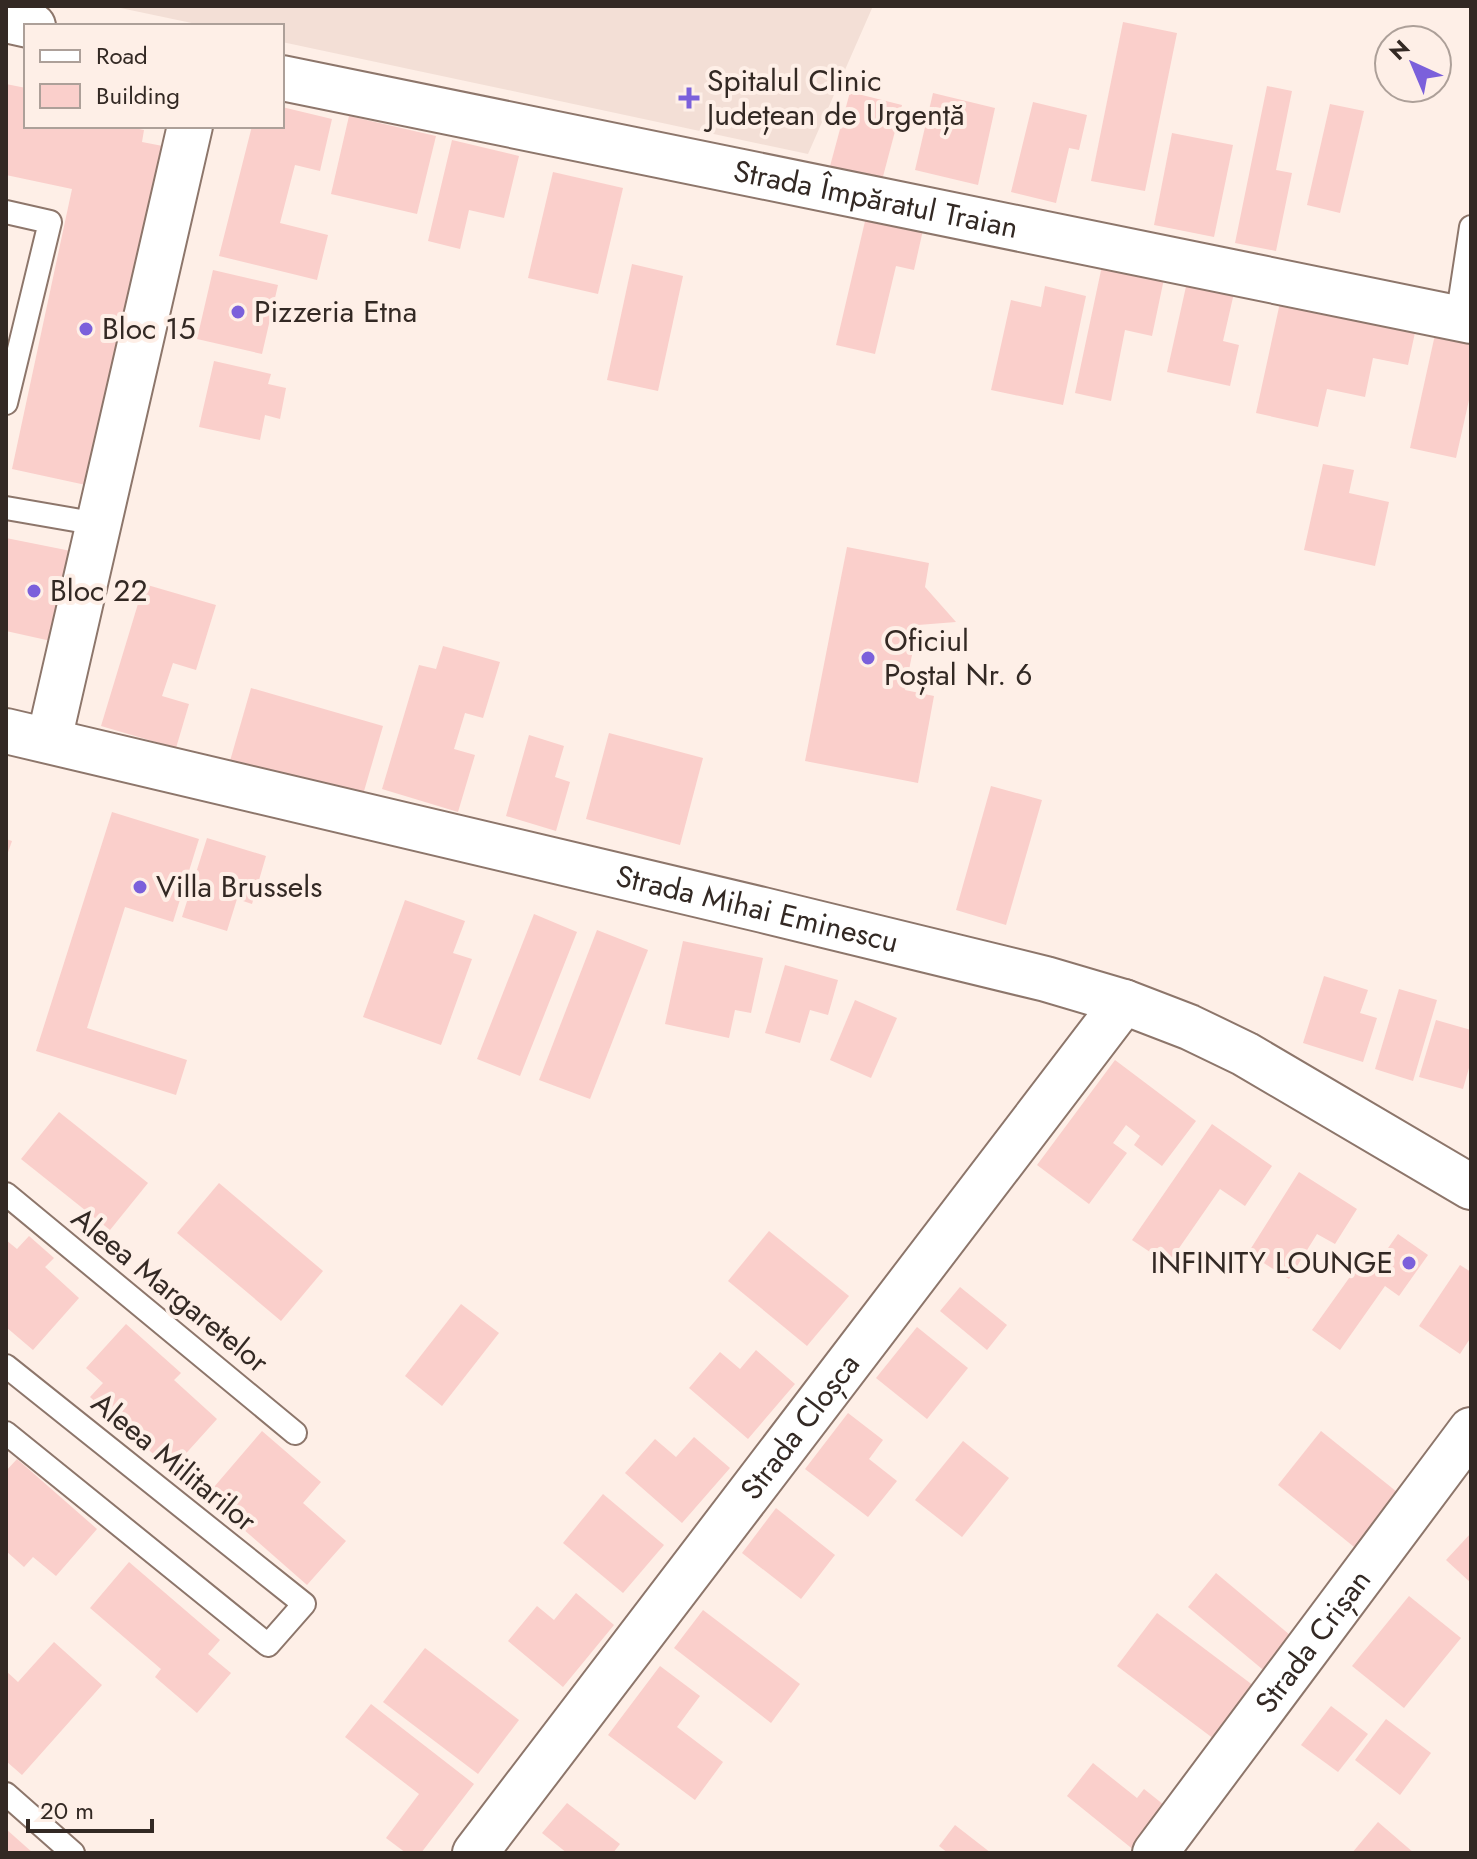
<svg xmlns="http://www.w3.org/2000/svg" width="1477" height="1859" font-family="Jost,sans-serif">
<rect width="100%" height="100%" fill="#feefe7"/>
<polygon fill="#f3dfd6" points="111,6 873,6 808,154 282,42 282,26 206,26"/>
<g fill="#facfcb">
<polygon points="1123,22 1177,33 1145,191 1091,181"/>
<polygon points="6,84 26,88 26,126 125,126 144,130 142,142 168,147 95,487 12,469 72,189 6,175"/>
<polygon points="1267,86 1292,91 1276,170 1292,173 1276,251 1235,243"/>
<polygon points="850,92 902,105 881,184 829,170"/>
<polygon points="933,93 995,108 978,185 915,170"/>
<polygon points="1033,102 1087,115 1079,150 1069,148 1056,203 1011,192"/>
<polygon points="1330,104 1364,111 1340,213 1307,205"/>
<polygon points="282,107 332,119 320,171 295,165 280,223 328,235 317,280 219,256 252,126 282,126"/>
<polygon points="349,116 436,136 417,214 331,194"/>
<polygon points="1172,133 1233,145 1214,237 1154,225"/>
<polygon points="452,140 519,156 504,218 469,210 460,249 428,241"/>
<polygon points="553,172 623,188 598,294 528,278"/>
<polygon points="866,217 923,230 914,270 896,266 875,354 836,345"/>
<polygon points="1103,261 1165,274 1152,336 1125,330 1111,401 1075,393"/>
<polygon points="632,264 683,276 658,391 607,380"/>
<polygon points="213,270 278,285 262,354 197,339"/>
<polygon points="1187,282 1234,293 1223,341 1239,345 1230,386 1167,372"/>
<polygon points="1045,286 1086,296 1063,405 991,390 1011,300 1041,307"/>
<polygon points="1281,298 1416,328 1408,365 1373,358 1365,397 1327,389 1318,427 1256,413"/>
<polygon points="1436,330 1471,338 1471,391 1456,458 1410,448"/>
<polygon points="214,361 271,374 268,384 286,388 280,419 265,415 260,440 199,427"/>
<polygon points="1323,464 1354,470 1349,493 1389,502 1375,566 1304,550"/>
<polygon points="6,538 71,551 51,641 6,631"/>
<polygon points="847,547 929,563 925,587 956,622 918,625 905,690 934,696 918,783 805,761"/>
<polygon points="144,584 216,605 196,670 173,663 162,696 189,704 176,748 101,726"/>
<polygon points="443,646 500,662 483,718 465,713 454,749 475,755 458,812 382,789 419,665 436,669"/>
<polygon points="251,688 383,726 362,798 230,761"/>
<polygon points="609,733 703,758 680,845 586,819"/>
<polygon points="529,735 564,746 555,777 570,782 556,831 506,816"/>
<polygon points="991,786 1042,800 1006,925 956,910"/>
<polygon points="112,812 199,839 173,922 125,907 87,1028 187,1060 176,1095 36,1051"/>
<polygon points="207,838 266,856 252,904 237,899 227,931 182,917"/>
<polygon points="6,839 12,841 6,858"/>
<polygon points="405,900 465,921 453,953 472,959 441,1045 363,1017"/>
<polygon points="534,914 577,932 520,1076 477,1059"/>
<polygon points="597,930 648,950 590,1099 539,1080"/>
<polygon points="683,941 763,958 751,1013 735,1010 729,1038 665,1024"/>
<polygon points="785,965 838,980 828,1015 810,1010 800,1043 765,1033"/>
<polygon points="1324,976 1368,990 1360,1013 1377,1018 1363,1062 1303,1043"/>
<polygon points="1399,989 1437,1000 1413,1081 1375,1069"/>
<polygon points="855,1000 897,1018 871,1078 830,1060"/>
<polygon points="1436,1020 1471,1030 1471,1061 1463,1089 1419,1077"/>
<polygon points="1115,1060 1196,1121 1162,1166 1134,1145 1140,1136 1126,1125 1113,1143 1127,1153 1089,1204 1037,1165"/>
<polygon points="59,1112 148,1183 110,1230 21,1159"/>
<polygon points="1212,1124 1272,1166 1245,1206 1220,1189 1168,1264 1132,1240"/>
<polygon points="1299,1172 1357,1209 1335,1244 1317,1234 1289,1279 1248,1253"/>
<polygon points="219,1183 323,1271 281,1321 177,1233"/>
<polygon points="769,1231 849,1296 807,1346 728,1281"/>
<polygon points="1398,1234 1428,1255 1399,1296 1385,1286 1340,1350 1312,1330 1357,1267 1369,1275"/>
<polygon points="29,1236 54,1258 45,1267 79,1298 33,1350 6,1327 6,1240 17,1249"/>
<polygon points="1460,1265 1471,1272 1471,1337 1460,1354 1419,1326"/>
<polygon points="960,1287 1007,1325 987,1350 940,1311"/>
<polygon points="461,1304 499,1333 442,1406 405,1376"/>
<polygon points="126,1324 181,1373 174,1380 217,1419 171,1470 90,1397 103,1383 86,1368"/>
<polygon points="917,1327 968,1368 927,1419 876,1378"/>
<polygon points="756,1350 795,1384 748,1439 689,1388 720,1352 740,1369"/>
<polygon points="848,1413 883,1440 869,1459 897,1481 868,1517 805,1469"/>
<polygon points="262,1431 321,1482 303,1503 346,1541 307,1585 235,1522 243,1512 214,1487"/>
<polygon points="1321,1431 1402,1496 1359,1551 1278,1485"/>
<polygon points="694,1437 730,1468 682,1523 625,1473 655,1439 676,1457"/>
<polygon points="963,1441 1009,1478 962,1537 915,1500"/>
<polygon points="17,1459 97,1529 56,1576 33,1557 24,1567 6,1551 6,1471"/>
<polygon points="603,1494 664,1545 623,1593 563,1543"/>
<polygon points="776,1508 835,1555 801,1599 742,1553"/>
<polygon points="1471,1533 1471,1583 1446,1560"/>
<polygon points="129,1562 220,1640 208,1654 231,1673 197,1713 155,1677 161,1669 90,1608"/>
<polygon points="1216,1573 1296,1640 1268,1674 1188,1607"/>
<polygon points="576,1593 614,1625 563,1687 508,1641 537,1606 554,1620"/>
<polygon points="1409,1596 1461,1638 1404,1708 1352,1666"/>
<polygon points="703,1610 800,1684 771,1723 674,1648"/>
<polygon points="1157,1613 1254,1686 1214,1739 1117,1666"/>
<polygon points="54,1642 102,1685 22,1775 6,1761 6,1671 18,1682"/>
<polygon points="425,1648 519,1720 478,1774 383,1702"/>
<polygon points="660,1666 700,1696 677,1727 723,1762 695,1800 608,1735"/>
<polygon points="371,1704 474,1784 421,1853 406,1853 386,1838 419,1794 345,1737"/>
<polygon points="1331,1706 1368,1734 1338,1772 1301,1745"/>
<polygon points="1386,1719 1431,1753 1400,1795 1355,1760"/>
<polygon points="1093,1763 1137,1798 1144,1789 1169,1809 1135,1851 1067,1796"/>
<polygon points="567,1803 620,1844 613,1853 567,1853 542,1833"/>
<polygon points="1378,1822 1414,1853 1352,1853"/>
<polygon points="955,1825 991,1853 948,1853 939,1846"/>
<polygon points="6,1829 33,1853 6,1853"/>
</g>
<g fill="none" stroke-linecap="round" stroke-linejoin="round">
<defs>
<g id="lane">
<polyline points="6,212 50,222 6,403"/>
<polyline points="1457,319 1471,227"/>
<polyline points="6,508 98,524"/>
<polyline points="6,1194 295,1433"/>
<polyline points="6,1366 304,1604 268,1645 6,1433"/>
<polyline points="6,1794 73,1853"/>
</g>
<g id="street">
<polyline points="6,20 33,26"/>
<path id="s1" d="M 282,78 L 1471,321"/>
<polyline points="49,740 190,126"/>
<path id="s2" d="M 475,1853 L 1124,1002"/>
<path id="s3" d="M 1155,1853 L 1471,1430"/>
</g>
<g id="secondary">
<path id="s4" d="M 6,731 L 763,910 L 1046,979 L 1124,1002 L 1189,1027 L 1245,1054 L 1471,1187"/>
</g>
</defs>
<use href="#lane" stroke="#8d766b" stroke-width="26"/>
<use href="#street" stroke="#8d766b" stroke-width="48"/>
<use href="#secondary" stroke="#8d766b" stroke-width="48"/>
<use href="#lane" stroke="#fff" stroke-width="22"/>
<use href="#street" stroke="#fff" stroke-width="44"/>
<use href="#secondary" stroke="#fff" stroke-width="44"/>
</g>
<g fill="#7b60db" stroke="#feefe7" stroke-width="3">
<path d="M685 86h8v8h8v8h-8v8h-8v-8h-8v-8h8z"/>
<circle cx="238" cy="312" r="8"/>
<circle cx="86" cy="329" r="8"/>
<circle cx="34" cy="591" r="8"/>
<circle cx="868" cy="658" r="8"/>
<circle cx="140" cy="887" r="8"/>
<circle cx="1409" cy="1263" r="8"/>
</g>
<g text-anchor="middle" stroke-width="8" stroke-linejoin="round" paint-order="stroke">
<g font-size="30" fill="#332924" stroke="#feefe7" text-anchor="start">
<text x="707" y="91">Spitalul Clinic<tspan x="707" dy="34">Județean de Urgență</tspan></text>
<text x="254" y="322">Pizzeria Etna</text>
<text x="102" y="339">Bloc 15</text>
<text x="50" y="601">Bloc 22</text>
<text x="884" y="651">Oficiul<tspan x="884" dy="34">Poștal Nr. 6</tspan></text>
<text x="156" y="897">Villa Brussels</text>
<text x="1393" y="1273" text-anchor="end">INFINITY LOUNGE</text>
</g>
<g font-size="30" fill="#332924" stroke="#feefe7">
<text dy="10" stroke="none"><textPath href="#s1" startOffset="606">Strada Împăratul Traian</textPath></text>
<text dy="10" stroke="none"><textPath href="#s4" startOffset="772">Strada Mihai Eminescu</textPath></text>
<text transform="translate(170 1290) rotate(39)" y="10">Aleea Margaretelor</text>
<text dy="10" stroke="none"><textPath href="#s2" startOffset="536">Strada Cloșca</textPath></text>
<text transform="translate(174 1462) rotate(39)" y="10">Aleea Militarilor</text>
<text dy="10" stroke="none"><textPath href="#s3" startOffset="264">Strada Crișan</textPath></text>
</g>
</g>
<rect width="1477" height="1859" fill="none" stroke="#332924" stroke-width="16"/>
<rect x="24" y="24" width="260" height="104" fill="#feefe7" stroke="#ada099" stroke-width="2"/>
<rect x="40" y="50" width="40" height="12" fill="#ffffff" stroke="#ada099" stroke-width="2"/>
<text x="96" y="64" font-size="24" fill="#332924">Road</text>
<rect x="40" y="84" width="40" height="24" fill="#facfcb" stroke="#ada099" stroke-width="2"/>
<text x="96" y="104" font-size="24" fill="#332924">Building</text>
<g transform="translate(1413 64) rotate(316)"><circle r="38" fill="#feefe7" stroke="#ada099" stroke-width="2"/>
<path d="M0-6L14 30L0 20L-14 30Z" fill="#7b60db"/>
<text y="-12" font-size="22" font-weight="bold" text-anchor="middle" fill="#332924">N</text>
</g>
<path d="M28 1819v12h124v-12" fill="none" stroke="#332924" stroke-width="4"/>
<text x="40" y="1819" font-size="24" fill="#332924" stroke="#feefe7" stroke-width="6" paint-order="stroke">20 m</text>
</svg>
